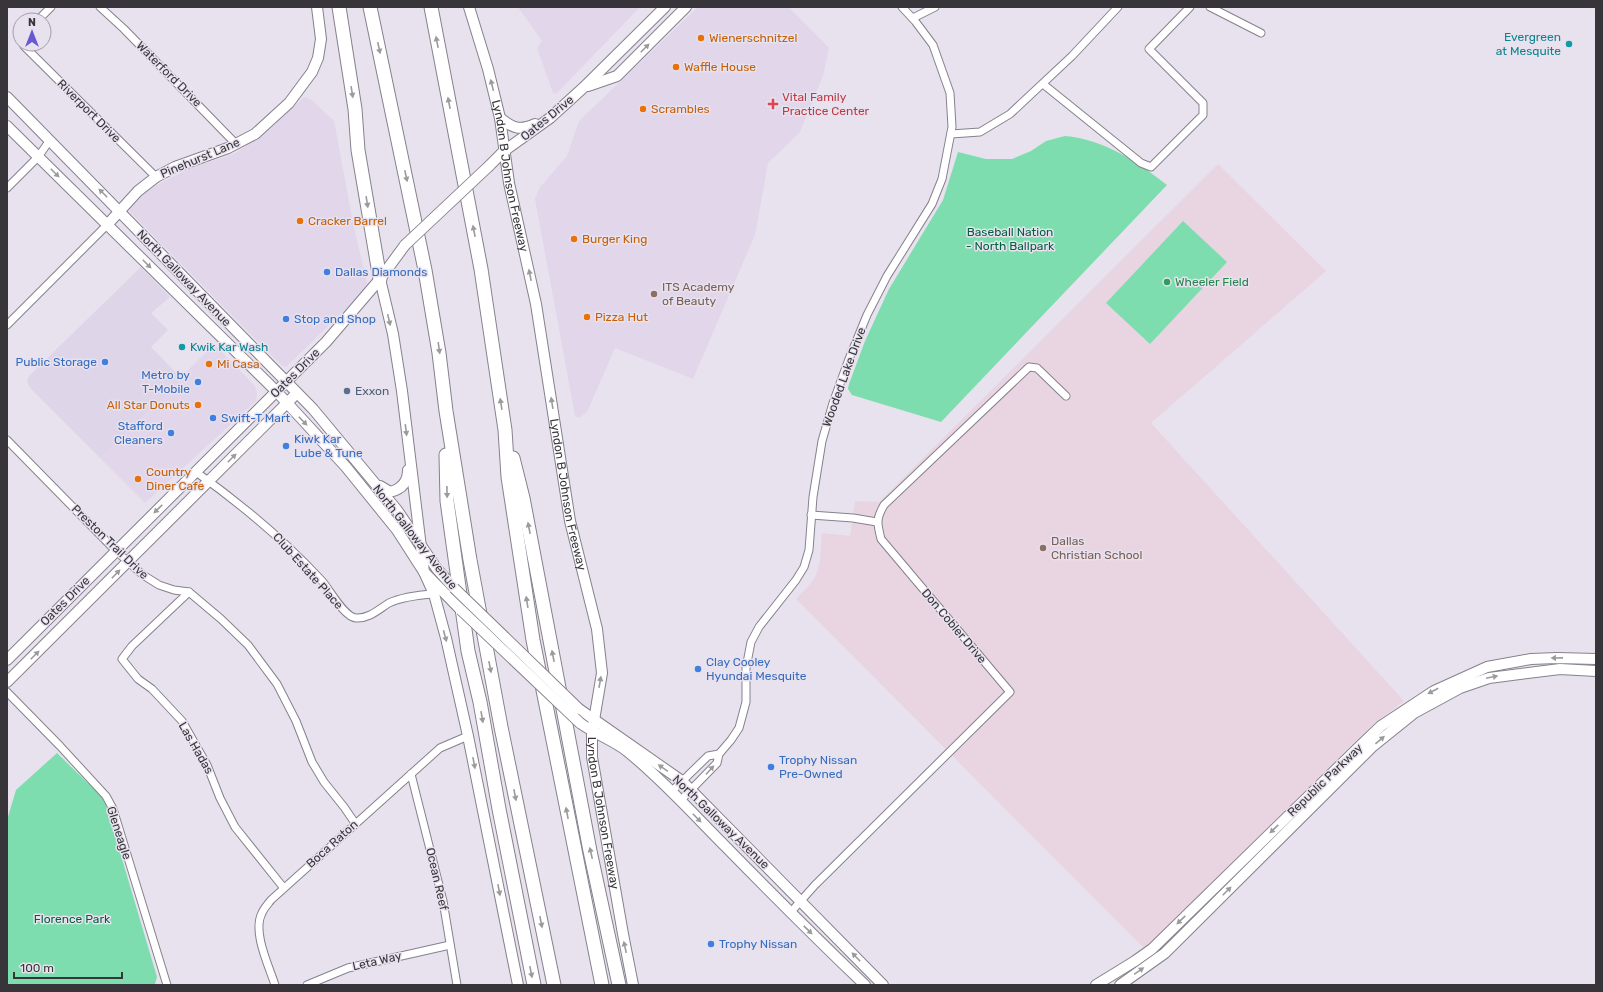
<svg xmlns="http://www.w3.org/2000/svg" width="1603" height="992" font-family="Rubik,sans-serif">
<rect width="100%" height="100%" fill="#e8e2ef"/>
<g fill="#e2d6ea">
<polygon points="518,7 640,7 556,94 553,93 537,48 542,41"/>
<polygon points="698,7 789,7 829,48 823,76 800,132 768,163 755,235 693,379 615,348 587,412 579,418 575,416 535,199 540,187 567,156 579,121"/>
<polygon points="304,97 312,100 334,121 354,228 368,287 286,367 281,365 130,212 130,205 149,189 188,169 234,154 270,129"/>
<polygon points="214,344 255,386 257,394 256,401 145,503 100,458"/>
</g>
<polygon fill="#ded5e8" points="141,267 170,297 151,313 168,330 151,347 181,378 100,458 30,388 27,382 28,377"/>
<polygon fill="#e9d4e2" points="1218,164 1326,271 1151,423 1404,701 1384,716 1355,741 1146,950 796,599 811,583 816,575 820,561 822,533 850,536 855,501 879,502"/>
<g fill="#7eddae">
<path d="M 1065,136 C 1103,139 1138,162 1167,185 L 941,422 L 852,395 L 848,389 L 849,384 L 865,341 L 889,289 L 943,200 L 958,152 L 986,159 L 1012,159 L 1031,151 L 1046,141 Z"/>
<polygon points="1183,221 1227,262 1150,344 1106,303"/>
<polygon points="57,753 101,796 106,805 157,977 155,984 151,985 7,985 7,820 16,790"/>
</g>
<g fill="none" stroke-linecap="round" stroke-linejoin="round">
<defs>
<g id="street">
<polyline points="100,7 124,29 236,144"/>
<polyline points="1210,7 1261,33"/>
<polyline points="913,18 935,7"/>
<polyline points="38,20 51,7"/>
<polyline points="23,44 24,46 156,177"/>
<polyline points="1043,84 1141,163 1151,167 1203,115 1203,103 1149,49 1190,7"/>
<polyline points="951,134 980,132 1010,114 1072,56 1118,7"/>
<polyline points="7,188 38,157 50,140"/>
<polyline points="7,325 107,225"/>
<polyline points="7,440 116,551 143,575 159,585 174,590 189,592 221,619 248,645 277,684 296,721 312,762 324,782 344,807 355,823"/>
<path d="M 196,472 C 241,504 284,540 322,581 C 330,590 344,617 356,618 C 369,619 379,609 389,603 C 402,597 419,595 434,594"/>
<polyline points="811,515 853,518 877,522"/>
<polyline points="189,592 132,646 122,659 138,679 152,689 182,721 207,765 220,798 235,827 283,887"/>
<polyline points="7,692 60,746 106,796 113,809 167,985"/>
<polyline points="411,774 443,901 457,985"/>
<polyline points="671,792 708,756 719,754"/>
<polyline points="680,801 717,763 719,754 731,740 739,728 746,702 746,668 751,642 759,627 796,580 804,567 809,550 813,497 822,441 833,403 849,359 867,315 887,276 932,204 942,179 952,127 950,93 933,45 915,21 902,7"/>
<path d="M 790,913 L 815,885 L 1010,692 L 881,539 C 877,523 876,519 884,505 L 1029,367 L 1037,368 L 1066,396"/>
<path d="M 275,985 C 269,966 252,932 262,913 C 264,908 268,904 271,900 L 440,748 L 468,736"/>
<polyline points="307,985 348,968 450,945"/>
</g>
<g id="secondary">
<path id="s1" d="M 469,7 L 488,69 L 500,118 L 509,183 L 536,304 L 570,521 L 597,629 L 602,673 L 592,732 L 592,757 L 623,934 L 633,985"/>
<polyline points="588,86 617,76 686,7"/>
<polyline points="7,97 313,409 397,510 437,569 454,588"/>
<path d="M 500,118 C 513,128 519,131 535,124"/>
<polyline points="7,126 277,392 346,467 397,530 424,572 461,610"/>
<polyline points="489,166 504,151 550,118 583,88 665,7"/>
<polyline points="107,225 138,191 156,177 175,167 228,148 255,134 289,103 312,72 318,58 321,39 317,7"/>
<polyline points="380,279 393,334 402,391 424,572 434,594 446,638 468,736 518,985"/>
<path d="M 380,486 L 390,492 C 402,489 408,482 408,470"/>
<polyline points="7,660 326,342 380,279 405,245"/>
<polyline points="7,682 297,393"/>
<polyline points="579,709 682,781 883,985"/>
<path d="M 580,723 C 595,734 613,740 627,751 C 663,780 695,816 727,848 C 772,894 818,940 865,985"/>
<polyline points="1096,985 1135,961 1152,949 1363,743 1381,726 1434,691 1487,667 1531,659 1557,658 1596,659"/>
<polyline points="1120,985 1165,953 1373,746 1414,713 1460,688 1489,678 1560,669 1596,671"/>
</g>
<g id="highway">
<polyline points="339,7 355,109 358,150 380,279"/>
<polyline points="370,7 425,270 439,353 446,411 470,560 501,727 554,985"/>
<polyline points="431,7 481,269 505,430 508,477 533,640 602,985"/>
<polyline points="446,455 447,501 468,651 480,702 499,809 534,985"/>
<polyline points="513,458 523,498 590,851 619,985"/>
</g>
</defs>
<use href="#street" stroke="#86818c" stroke-width="9"/>
<use href="#secondary" stroke="#86818c" stroke-width="12"/>
<use href="#highway" stroke="#86818c" stroke-width="15"/>
<use href="#street" stroke="#fff" stroke-width="7"/>
<use href="#secondary" stroke="#fff" stroke-width="10"/>
<use href="#highway" stroke="#fff" stroke-width="13"/>
<defs>
<g id="secondary-bridge">
<polyline points="405,245 489,166"/>
<polyline points="454,588 579,709"/>
<polyline points="461,610 580,723"/>
</g>
</defs>
<use href="#secondary-bridge" stroke="#86818c" stroke-width="12" stroke-linecap="butt"/>
<use href="#secondary-bridge" stroke="#fff" stroke-width="10"/>
</g>
<defs><path id="oneway-solid" d="M-6-.8H1V-3.2L6.5 0L1 3.2V.8H-6Z"/></defs>
<g fill="#9b9a9c">
<use href="#oneway-solid" transform="translate(437 42) rotate(-101)"/>
<use href="#oneway-solid" transform="translate(379 48) rotate(78)"/>
<use href="#oneway-solid" transform="translate(645 48) rotate(-45)"/>
<use href="#oneway-solid" transform="translate(492 85) rotate(-104)"/>
<use href="#oneway-solid" transform="translate(352 92) rotate(81)"/>
<use href="#oneway-solid" transform="translate(449 103) rotate(-101)"/>
<use href="#oneway-solid" transform="translate(55 173) rotate(45)"/>
<use href="#oneway-solid" transform="translate(406 176) rotate(78)"/>
<use href="#oneway-solid" transform="translate(103 193) rotate(-135)"/>
<use href="#oneway-solid" transform="translate(367 202) rotate(81)"/>
<use href="#oneway-solid" transform="translate(474 231) rotate(-101)"/>
<use href="#oneway-solid" transform="translate(147 264) rotate(45)"/>
<use href="#oneway-solid" transform="translate(530 275) rotate(-101)"/>
<use href="#oneway-solid" transform="translate(389 320) rotate(77)"/>
<use href="#oneway-solid" transform="translate(439 348) rotate(82)"/>
<use href="#oneway-solid" transform="translate(552 403) rotate(-99)"/>
<use href="#oneway-solid" transform="translate(501 404) rotate(-99)"/>
<use href="#oneway-solid" transform="translate(303 421) rotate(46)"/>
<use href="#oneway-solid" transform="translate(406 430) rotate(83)"/>
<use href="#oneway-solid" transform="translate(232 458) rotate(-45)"/>
<use href="#oneway-solid" transform="translate(447 492) rotate(89)"/>
<use href="#oneway-solid" transform="translate(158 509) rotate(136)"/>
<use href="#oneway-solid" transform="translate(529 528) rotate(-101)"/>
<use href="#oneway-solid" transform="translate(116 574) rotate(-46)"/>
<use href="#oneway-solid" transform="translate(527 602) rotate(-99)"/>
<use href="#oneway-solid" transform="translate(445 636) rotate(75)"/>
<use href="#oneway-solid" transform="translate(35 655) rotate(-45)"/>
<use href="#oneway-solid" transform="translate(553 656) rotate(-101)"/>
<use href="#oneway-solid" transform="translate(1557 658) rotate(179)"/>
<use href="#oneway-solid" transform="translate(490 667) rotate(79)"/>
<use href="#oneway-solid" transform="translate(1492 677) rotate(-12)"/>
<use href="#oneway-solid" transform="translate(600 682) rotate(-80)"/>
<use href="#oneway-solid" transform="translate(1433 691) rotate(152)"/>
<use href="#oneway-solid" transform="translate(482 717) rotate(80)"/>
<use href="#oneway-solid" transform="translate(1380 740) rotate(-40)"/>
<use href="#oneway-solid" transform="translate(474 763) rotate(79)"/>
<use href="#oneway-solid" transform="translate(663 768) rotate(-145)"/>
<use href="#oneway-solid" transform="translate(710 770) rotate(-48)"/>
<use href="#oneway-solid" transform="translate(515 795) rotate(79)"/>
<use href="#oneway-solid" transform="translate(567 813) rotate(-101)"/>
<use href="#oneway-solid" transform="translate(697 818) rotate(45)"/>
<use href="#oneway-solid" transform="translate(1274 829) rotate(136)"/>
<use href="#oneway-solid" transform="translate(591 853) rotate(-103)"/>
<use href="#oneway-solid" transform="translate(499 890) rotate(79)"/>
<use href="#oneway-solid" transform="translate(1227 891) rotate(-45)"/>
<use href="#oneway-solid" transform="translate(1181 920) rotate(136)"/>
<use href="#oneway-solid" transform="translate(541 922) rotate(79)"/>
<use href="#oneway-solid" transform="translate(808 930) rotate(44)"/>
<use href="#oneway-solid" transform="translate(625 947) rotate(-102)"/>
<use href="#oneway-solid" transform="translate(856 957) rotate(-134)"/>
<use href="#oneway-solid" transform="translate(1139 971) rotate(-35)"/>
<use href="#oneway-solid" transform="translate(531 972) rotate(79)"/>
</g>
<g fill="#e8710a" stroke="#e8e2ef" stroke-width="1.5">
<circle cx="701" cy="38" r="4"/>
<circle cx="676" cy="67" r="4"/>
<circle cx="643" cy="109" r="4"/>
<circle cx="300" cy="221" r="4"/>
<circle cx="574" cy="239" r="4"/>
<circle cx="587" cy="317" r="4"/>
<circle cx="209" cy="364" r="4"/>
<circle cx="198" cy="405" r="4"/>
<circle cx="138" cy="479" r="4"/>
</g>
<g fill="#0f9aa8" stroke="#e8e2ef" stroke-width="1.5">
<circle cx="1569" cy="44" r="4"/>
<circle cx="182" cy="347" r="4"/>
</g>
<path fill="#e0444e" stroke="#e8e2ef" stroke-width="1.5" d="M771 98h4v4h4v4h-4v4h-4v-4h-4v-4h4z"/>
<g fill="#3f7fe0" stroke="#e8e2ef" stroke-width="1.5">
<circle cx="327" cy="272" r="4"/>
<circle cx="286" cy="319" r="4"/>
<circle cx="105" cy="362" r="4"/>
<circle cx="198" cy="382" r="4"/>
<circle cx="213" cy="418" r="4"/>
<circle cx="171" cy="433" r="4"/>
<circle cx="286" cy="446" r="4"/>
<circle cx="698" cy="669" r="4"/>
<circle cx="771" cy="767" r="4"/>
<circle cx="711" cy="944" r="4"/>
</g>
<circle fill="#2e9e5b" stroke="#e8e2ef" stroke-width="1.5" cx="1167" cy="282" r="4"/>
<g fill="#8d6e63" stroke="#e8e2ef" stroke-width="1.5">
<circle cx="654" cy="294" r="4"/>
<circle cx="1043" cy="548" r="4"/>
</g>
<circle fill="#5c6f8a" stroke="#e8e2ef" stroke-width="1.5" cx="347" cy="391" r="4"/>
<g text-anchor="middle" stroke-width="3" stroke-linejoin="round" paint-order="stroke">
<g font-size="12" fill="#0d838f" stroke="#e8e2ef" text-anchor="end">
<text x="1561" y="41">Evergreen<tspan x="1561" dy="14">at Mesquite</tspan></text>
<text x="190" y="351" text-anchor="start">Kwik Kar Wash</text>
</g>
<g font-size="12" fill="#c56008" stroke="#e8e2ef" text-anchor="start">
<text x="709" y="42">Wienerschnitzel</text>
<text x="684" y="71">Waffle House</text>
<text x="651" y="113">Scrambles</text>
<text x="308" y="225">Cracker Barrel</text>
<text x="582" y="243">Burger King</text>
<text x="595" y="321">Pizza Hut</text>
<text x="217" y="368">Mi Casa</text>
<text x="190" y="409" text-anchor="end">All Star Donuts</text>
<text x="146" y="476">Country<tspan x="146" dy="14">Diner Cafe</tspan></text>
</g>
<g font-size="12" fill="#37353a" stroke="#e8e2ef">
<text transform="translate(169 74) rotate(45)" y="4">Waterford Drive</text>
<text transform="translate(89 111) rotate(45)" y="4">Riverport Drive</text>
<text transform="translate(547 118) rotate(-39)" y="4">Oates Drive</text>
<text transform="translate(200 158) rotate(-23)" y="4">Pinehurst Lane</text>
<text dy="4" stroke="none"><textPath href="#s1" startOffset="174">Lyndon B Johnson Freeway</textPath></text>
<text transform="translate(184 278) rotate(46)" y="4">North Galloway Avenue</text>
<text transform="translate(295 373) rotate(-45)" y="4">Oates Drive</text>
<text transform="translate(844 377) rotate(-70)" y="4">Wooded Lake Drive</text>
<text dy="4" stroke="none"><textPath href="#s1" startOffset="498">Lyndon B Johnson Freeway</textPath></text>
<text transform="translate(415 537) rotate(52)" y="4">North Galloway Avenue</text>
<text transform="translate(110 542) rotate(44)" y="4">Preston Trail Drive</text>
<text transform="translate(308 571) rotate(48)" y="4">Club Estate Place</text>
<text transform="translate(65 601) rotate(-45)" y="4">Oates Drive</text>
<text transform="translate(954 626) rotate(50)" y="4">Don Cobler Drive</text>
<text transform="translate(196 748) rotate(60)" y="4">Las Hadas</text>
<text transform="translate(1325 780) rotate(-44)" y="4">Republic Parkway</text>
<text dy="4" stroke="none"><textPath href="#s1" startOffset="822">Lyndon B Johnson Freeway</textPath></text>
<text transform="translate(721 822) rotate(44)" y="4">North Galloway Avenue</text>
<text transform="translate(119 833) rotate(72)" y="4">Gleneagle</text>
<text transform="translate(332 844) rotate(-42)" y="4">Boca Raton</text>
<text transform="translate(437 879) rotate(77)" y="4">Ocean Reef</text>
<text transform="translate(377 961) rotate(-13)" y="4">Leta Way</text>
</g>
<g font-size="12" fill="#be3a42" stroke="#e8e2ef" text-anchor="start">
<text x="782" y="101">Vital Family<tspan x="782" dy="14">Practice Center</tspan></text>
</g>
<g font-size="12" fill="#005f3e" stroke="#e8e2ef">
<text x="1010" y="236">Baseball Nation<tspan x="1010" dy="14">- North Ballpark</tspan></text>
<text x="72" y="923">Florence Park</text>
</g>
<g font-size="12" fill="#366cbe" stroke="#e8e2ef" text-anchor="start">
<text x="335" y="276">Dallas Diamonds</text>
<text x="294" y="323">Stop and Shop</text>
<text x="97" y="366" text-anchor="end">Public Storage</text>
<text x="190" y="379" text-anchor="end">Metro by<tspan x="190" dy="14">T-Mobile</tspan></text>
<text x="221" y="422">Swift-T Mart</text>
<text x="163" y="430" text-anchor="end">Stafford<tspan x="163" dy="14">Cleaners</tspan></text>
<text x="294" y="443">Kiwk Kar<tspan x="294" dy="14">Lube &amp; Tune</tspan></text>
<text x="706" y="666">Clay Cooley<tspan x="706" dy="14">Hyundai Mesquite</tspan></text>
<text x="779" y="764">Trophy Nissan<tspan x="779" dy="14">Pre-Owned</tspan></text>
<text x="719" y="948">Trophy Nissan</text>
</g>
<g font-size="12" fill="#27864d" stroke="#e8e2ef" text-anchor="start">
<text x="1175" y="286">Wheeler Field</text>
</g>
<g font-size="12" fill="#785e54" stroke="#e8e2ef" text-anchor="start">
<text x="662" y="291">ITS Academy<tspan x="662" dy="14">of Beauty</tspan></text>
<text x="1051" y="545">Dallas<tspan x="1051" dy="14">Christian School</tspan></text>
</g>
<g font-size="12" fill="#4e5e75" stroke="#e8e2ef" text-anchor="start">
<text x="355" y="395">Exxon</text>
</g>
</g>
<rect width="1603" height="992" fill="none" stroke="#37353a" stroke-width="16"/>
<g transform="translate(32 32)"><circle r="19" fill="#e8e2ef" stroke="#a19da7"/>
<path d="M0-3L7 15L0 10L-7 15Z" fill="#6759d2"/>
<text y="-6" font-size="11" font-weight="bold" text-anchor="middle" fill="#37353a">N</text>
</g>
<path d="M14 972v6h108v-6" fill="none" stroke="#37353a" stroke-width="2"/>
<text x="20" y="972" font-size="12" fill="#37353a" stroke="#e8e2ef" stroke-width="3" paint-order="stroke">100 m</text>
</svg>
